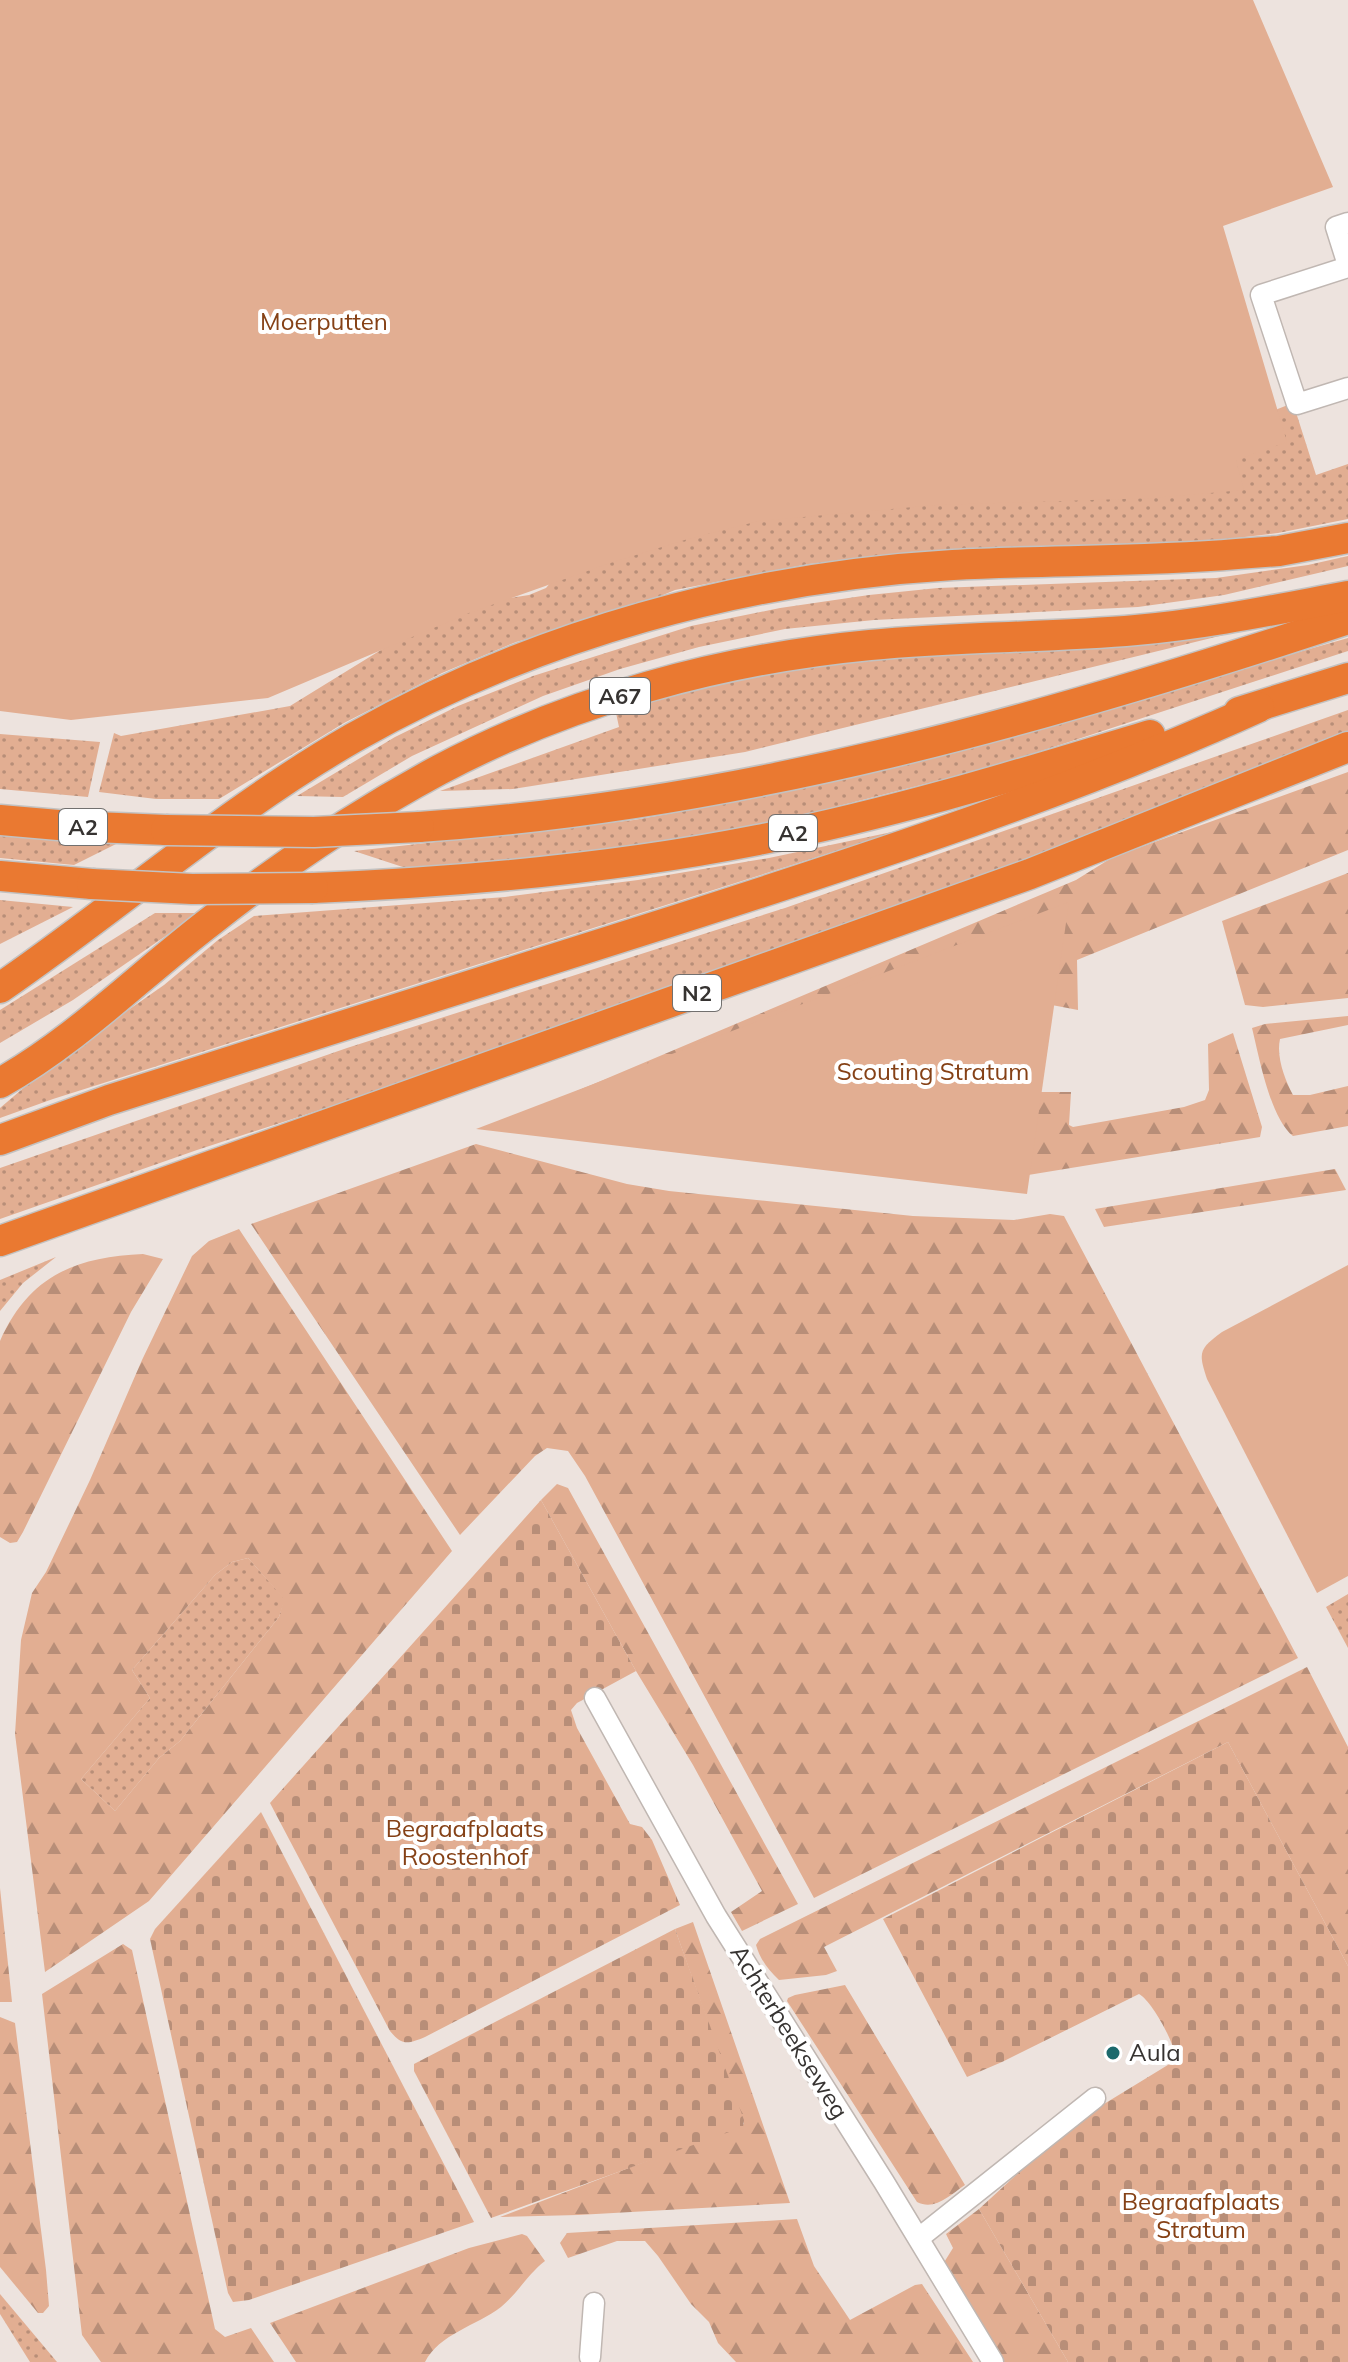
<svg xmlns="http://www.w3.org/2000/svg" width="1348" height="2362" font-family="Mulish,sans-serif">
<defs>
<pattern id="grass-dots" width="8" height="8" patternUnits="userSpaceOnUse" patternTransform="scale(2)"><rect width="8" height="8" fill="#e2ae92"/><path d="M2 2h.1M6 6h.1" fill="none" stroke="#b88e78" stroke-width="1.8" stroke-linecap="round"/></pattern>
<pattern id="forest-firs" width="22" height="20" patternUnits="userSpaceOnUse" patternTransform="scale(2)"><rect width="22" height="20" fill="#e2ae92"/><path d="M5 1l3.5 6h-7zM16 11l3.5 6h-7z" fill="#b88e78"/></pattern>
<pattern id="cemetery-stones" width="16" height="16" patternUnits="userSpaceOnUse" patternTransform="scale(2)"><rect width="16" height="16" fill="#e2ae92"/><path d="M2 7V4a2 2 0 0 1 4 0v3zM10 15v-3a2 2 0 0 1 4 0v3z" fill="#b88e78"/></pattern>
</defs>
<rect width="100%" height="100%" fill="#ede3de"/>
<g fill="url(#grass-dots)">
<polygon points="1293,403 1316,475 1348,464 1348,519 1278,533 1195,543 886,557 809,564 675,590 615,615 516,642 442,673 344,723 219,799 156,799 99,792 114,733 121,736 290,706 415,629 497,600 529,595 546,588 576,552 1270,412"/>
<polygon points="1348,556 1348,566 1224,595 1138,607 874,620 785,629 699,647 620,669 543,696 412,756 343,797 297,796 395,737 458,706 533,676 691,626 780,608 869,595 938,588 1216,578 1308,565"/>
<polygon points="1236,632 745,752 513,789 440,791 619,727 616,713 706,682 871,657 1132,644"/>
<polygon points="1348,638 1348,651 992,767 760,826 628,848 418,872 354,851 634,820 751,799 987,741"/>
<polygon points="1348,710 1348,736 1024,864 363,1096 197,1150 0,1219 0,1168 347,1048 785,908"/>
<polygon points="0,734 100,742 88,797 0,789"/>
<polygon points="906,829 53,1099 0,1118 0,1108 54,1062 164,985 218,940 254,916 505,897 638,880 769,858"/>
<polygon points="0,832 116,844 74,865 0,858"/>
<polygon points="0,900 73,907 0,944"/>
<polygon points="155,913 199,913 73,1000 0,1043 0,1010"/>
<polygon points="56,1257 23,1283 0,1311 0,1280"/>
<polygon points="248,1558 285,1599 279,1617 180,1741 159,1758 115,1811 81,1779 150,1698 132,1670 215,1575 232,1562"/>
<polygon points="1348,1594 1348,1648 1326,1607"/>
<polygon points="0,2294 57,2362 30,2362 0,2314"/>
</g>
<g fill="url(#forest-firs)" fill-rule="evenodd">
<polygon points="1348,772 1348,850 1077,960 1078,1010 1036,1002 1028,1092 1071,1092 1069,1125 1073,1127 1184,1107 1205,1100 1209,1090 1208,1044 1233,1033 1262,1127 1260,1137 1003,1179 525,1113 1076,880 1113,857"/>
<polygon points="1348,873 1348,998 1263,1007 1245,1005 1222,921"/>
<path d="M 1348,1016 L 1348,1025 L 1280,1039 C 1276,1057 1285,1080 1293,1095 L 1310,1095 L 1348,1086 L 1348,1126 L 1293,1136 C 1270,1118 1259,1056 1252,1028 L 1265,1024 Z"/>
<polygon points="476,1144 627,1184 669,1191 913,1216 1014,1220 1050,1214 1064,1216 1298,1658 814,1898 585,1476 568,1451 547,1448 535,1456 460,1535 251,1224"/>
<polygon points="1335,1169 1346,1190 1104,1227 1095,1209"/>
<path d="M 239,1229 L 452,1551 L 149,1901 L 45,1972 L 15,1734 L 21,1640 L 32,1593 L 46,1572 L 90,1480 L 142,1360 L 192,1256 L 209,1241 ZM 248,1558 L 284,1599 L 279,1617 L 180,1741 L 159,1758 L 115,1811 L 81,1779 L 150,1698 L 132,1670 L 215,1575 L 232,1562 Z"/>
<path d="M 143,1254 L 163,1259 L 131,1312 L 23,1532 L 17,1542 L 10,1543 L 0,1537 L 0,1341 C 29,1276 75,1257 143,1254 Z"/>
<polygon points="557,1484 568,1488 798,1904 742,1931 731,1912 762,1891 693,1765 636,1671 541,1500"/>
<path d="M 1307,1667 L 1348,1747 L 1348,1966 L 1228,1742 L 824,1947 L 837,1971 L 826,1975 L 779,1980 C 768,1970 760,1959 756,1945 L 760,1939 Z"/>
<polygon points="0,1888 12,2002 0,2002"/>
<polygon points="693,1922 790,2203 578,2215 500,2217 744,2124 675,1929"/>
<polygon points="123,1944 132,1950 215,2329 225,2337 251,2328 274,2362 101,2362 82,2335 42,1994"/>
<path d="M 845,1985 L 965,2185 C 950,2195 935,2211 917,2202 L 787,2001 L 788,1998 L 795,1995 Z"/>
<polygon points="0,2017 15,2023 46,2270 49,2306 43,2313 38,2313 0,2267"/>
<polygon points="979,2209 1068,2362 1002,2362 943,2264 953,2248 946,2234"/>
<polygon points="797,2219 814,2266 850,2320 915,2285 922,2284 973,2362 736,2362 718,2343 709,2322 691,2304 658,2256 645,2241 617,2241 568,2258 560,2243 567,2233"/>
<path d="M 522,2234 L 527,2236 L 545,2261 C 527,2275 518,2293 501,2307 C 476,2326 439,2334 425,2362 L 296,2362 L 270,2323 L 469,2248 Z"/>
</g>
<g fill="url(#cemetery-stones)">
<path d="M 541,1500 L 636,1671 L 577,1703 L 571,1710 L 577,1728 L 630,1824 L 642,1827 L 652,1840 L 680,1905 L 425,2037 C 408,2044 402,2046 390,2031 L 270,1803 Z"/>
<path d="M 1228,1742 L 1348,1966 L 1348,2362 L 1068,2362 L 979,2209 L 1028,2164 L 1104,2104 L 1176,2060 C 1176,2045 1152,2001 1139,1994 L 1002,2062 L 967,2077 L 883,1919 Z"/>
<polygon points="261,1812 474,2222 249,2300 233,2302 228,2293 150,1939 155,1929"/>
<polygon points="675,1929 744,2120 743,2127 491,2218 414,2071 414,2064"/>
</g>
<g fill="#e2ae92">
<polygon points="0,0 1253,0 1333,187 1223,226 1287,442 1236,460 1244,490 1153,498 936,505 759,521 688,539 610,563 469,613 268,698 71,720 0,711"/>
<polygon points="1069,902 1027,1194 476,1129"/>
<path d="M 1348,1265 L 1348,1576 L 1317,1593 L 1207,1379 C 1198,1352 1199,1349 1222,1332 Z"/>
</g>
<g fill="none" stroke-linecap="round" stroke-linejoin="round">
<defs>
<g id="minor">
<polyline points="1348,223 1336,227 1348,265"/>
<polyline points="1348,267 1261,295 1297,404 1348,388"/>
<polyline points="595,1698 716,1916 884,2182 993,2362"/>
<polyline points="919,2238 1095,2098"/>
<polyline points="590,2357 594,2303"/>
</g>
<g id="highway">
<polyline points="1239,712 1348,678"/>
<polyline points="0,820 70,826 166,830"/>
<path d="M 419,827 C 738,806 1046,719 1348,619"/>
<polyline points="0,876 92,884"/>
<path d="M 313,888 C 463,882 611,869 758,840 C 891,814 1021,774 1150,735"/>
<path d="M 0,988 C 119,906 228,810 353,738 C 534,635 745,577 953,565 C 1047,560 1142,562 1237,554 L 1279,551 L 1348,538"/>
<path d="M 0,1083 C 78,1039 140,975 211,921 C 282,865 359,813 439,770 C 571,700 722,659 870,645 C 958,636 1048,638 1136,630 C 1207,624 1278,609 1348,596"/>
<path d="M 0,1140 L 109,1100 C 299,1040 489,979 679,919 C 875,856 1072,792 1259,707"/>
<polyline points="0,1241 1030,874 1348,747"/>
</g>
</defs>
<use href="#minor" stroke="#c0b7b2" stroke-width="23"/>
<use href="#highway" stroke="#c3c2c1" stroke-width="33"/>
<use href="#minor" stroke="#fff" stroke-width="20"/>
<use href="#highway" stroke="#ea7931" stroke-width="30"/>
<defs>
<g id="highway-bridge">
<polyline points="166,830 314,832 419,827"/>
<polyline points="92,884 192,889 313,888"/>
</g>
</defs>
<use href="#highway-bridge" stroke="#c3c2c1" stroke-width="33" stroke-linecap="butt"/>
<use href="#highway-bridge" stroke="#ea7931" stroke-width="30"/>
</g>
<circle fill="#1c696c" stroke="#fff" stroke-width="3" cx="1113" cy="2053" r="8"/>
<g text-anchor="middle" stroke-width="8" stroke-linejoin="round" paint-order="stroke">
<g fill="#fff" stroke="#72706f" stroke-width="2">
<rect x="590" y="678" width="60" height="36" rx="6"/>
<rect x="59" y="809" width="48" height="36" rx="6"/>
<rect x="769" y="815" width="48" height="36" rx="6"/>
<rect x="673" y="975" width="48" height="36" rx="6"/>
</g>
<g font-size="22" font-weight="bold" fill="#363331">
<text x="620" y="704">A67</text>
<text x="83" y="835">A2</text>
<text x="793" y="841">A2</text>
<text x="697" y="1001">N2</text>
</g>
<g font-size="24" fill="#854116" stroke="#fff">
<text x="324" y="330">Moerputten</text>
<text x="933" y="1080">Scouting Stratum</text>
<text x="465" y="1837">Begraafplaats<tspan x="465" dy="28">Roostenhof</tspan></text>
<text x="1201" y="2210">Begraafplaats<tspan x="1201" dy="28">Stratum</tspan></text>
</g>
<g font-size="24" fill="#363331" stroke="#fff">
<text transform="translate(789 2032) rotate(58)" y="8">Achterbeekseweg</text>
</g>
<g font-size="24" fill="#363331" stroke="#fff" text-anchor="start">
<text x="1129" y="2061">Aula</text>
</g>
</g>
</svg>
